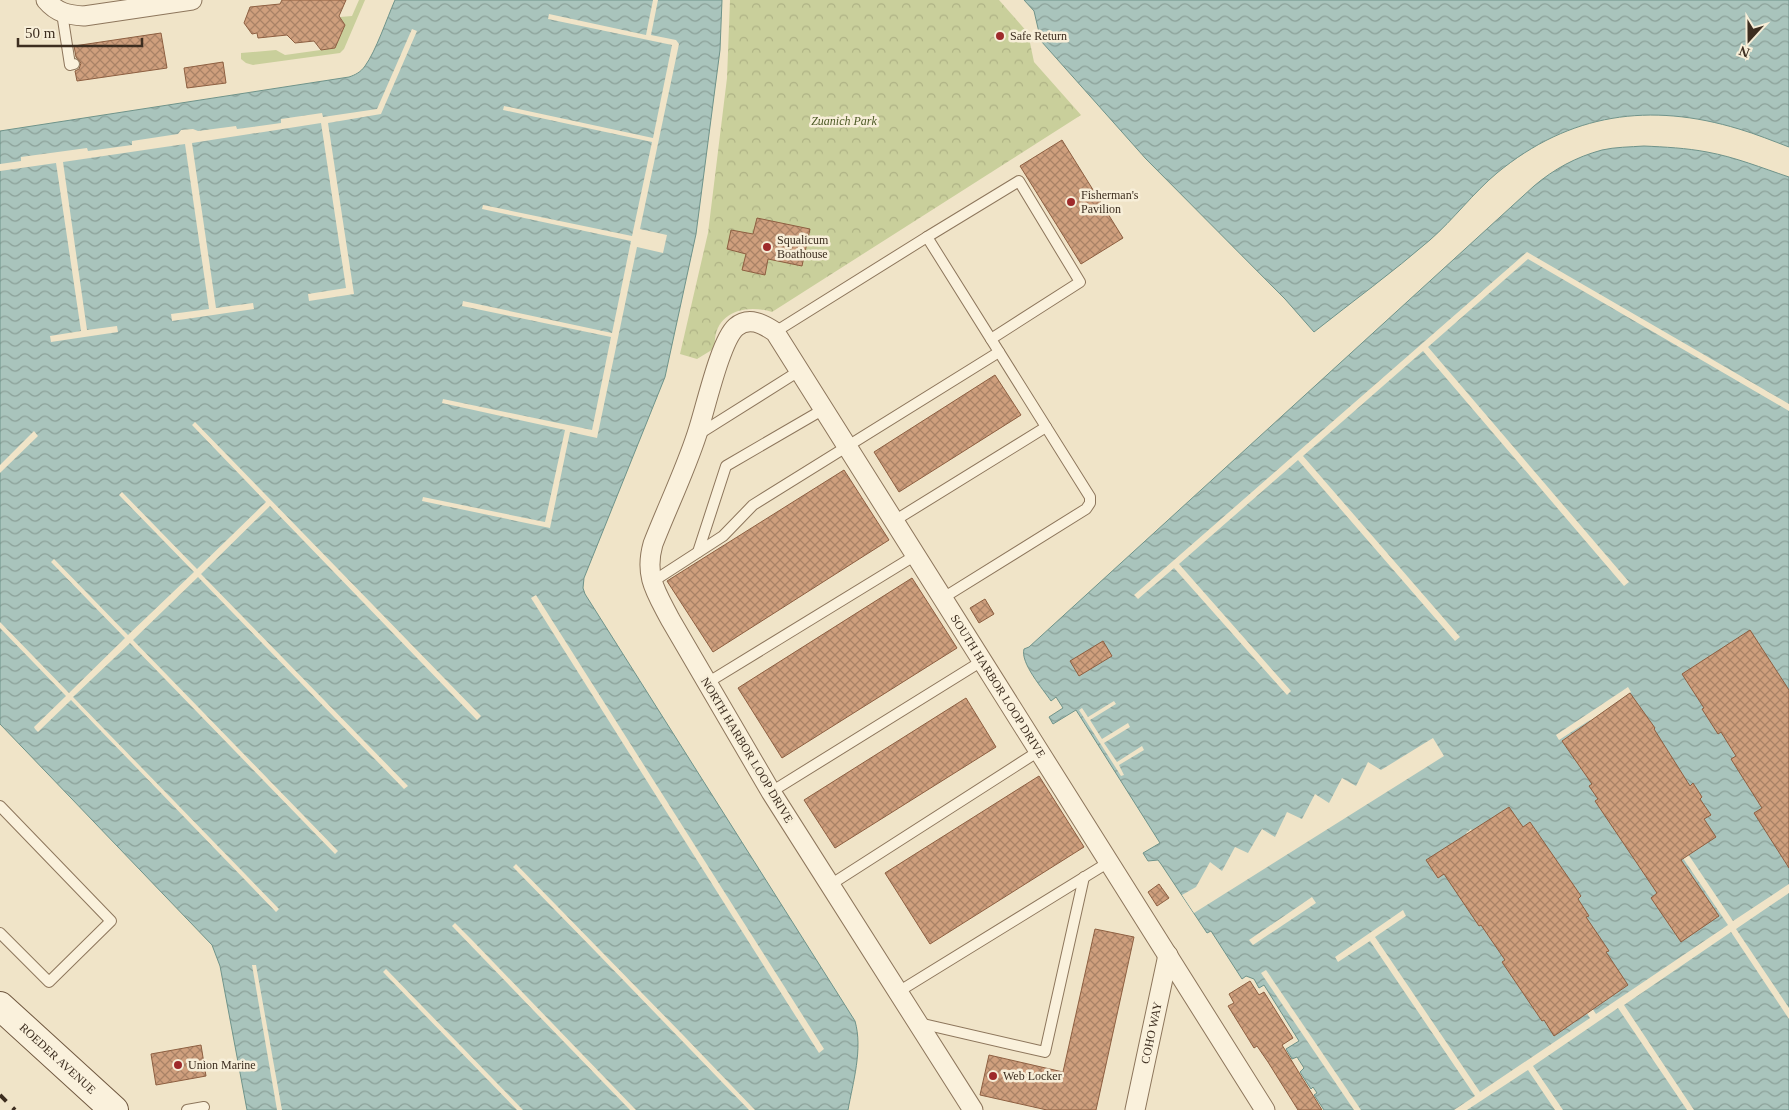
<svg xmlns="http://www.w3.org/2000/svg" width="1789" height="1110" font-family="Georgia,serif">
<defs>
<pattern id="park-crowns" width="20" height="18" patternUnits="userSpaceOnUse" patternTransform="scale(1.25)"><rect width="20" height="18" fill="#c9cf9b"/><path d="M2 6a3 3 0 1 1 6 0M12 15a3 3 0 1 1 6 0" fill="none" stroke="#aeb285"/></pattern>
<pattern id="water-waves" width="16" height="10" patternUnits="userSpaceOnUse" patternTransform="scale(1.25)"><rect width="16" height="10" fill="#a9c4bc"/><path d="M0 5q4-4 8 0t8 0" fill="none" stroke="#8ba098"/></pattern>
<pattern id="building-cross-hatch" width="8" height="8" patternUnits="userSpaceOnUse" patternTransform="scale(1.25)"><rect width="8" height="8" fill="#cf9f7d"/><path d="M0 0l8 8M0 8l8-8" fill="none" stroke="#a98266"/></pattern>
</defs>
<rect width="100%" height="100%" fill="#f0e4c8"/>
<polygon fill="#c9cf9b" points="359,0 365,0 344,49 340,53 253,65 246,63 241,59 241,53 276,50 285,55 335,48 345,25 340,17 352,16"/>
<path fill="url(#park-crowns)" d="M 730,0 L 999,0 L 1028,33 L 1034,62 L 1081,115 L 772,312 C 744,303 712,313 715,348 L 697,359 L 680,354 L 708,233 L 727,78 Z"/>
<g fill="url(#water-waves)" stroke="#6f938a">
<path d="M 395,0 L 722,0 L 720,50 L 696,234 L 665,377 L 584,578 L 583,588 L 585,594 L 855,1021 C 863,1049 853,1082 848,1110 L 247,1110 L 220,966 L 212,945 L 0,724 L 0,131 L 349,77 C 355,75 361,72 365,66 C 376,51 387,18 395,0 Z"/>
<path d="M 1024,0 L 1789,0 L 1789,147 C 1773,141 1756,134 1739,129 C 1650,102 1570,113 1497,173 C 1473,193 1454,219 1430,240 C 1393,272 1353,301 1314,332 L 1285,299 L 1146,159 L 1041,41 L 1034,11 Z"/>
<path d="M 1644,146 C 1665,147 1686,148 1707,152 C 1735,157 1762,168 1789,177 L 1789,1110 L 1324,1110 L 1314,1095 L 1317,1093 L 1313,1087 L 1311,1089 L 1300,1072 L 1304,1068 L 1297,1057 L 1292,1059 L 1286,1049 L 1299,1041 L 1264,985 L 1259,988 L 1254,979 L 1246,976 L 1242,979 L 1211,931 L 1207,933 L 1161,864 L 1158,860 L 1148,861 L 1143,853 L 1160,843 L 1076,710 L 1053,724 L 1049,717 L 1063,708 L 1056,697 L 1051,701 C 1043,689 1020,663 1024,649 L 1029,647 L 1534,186 C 1554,169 1576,157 1602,150 C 1615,147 1630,147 1644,146 Z"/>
</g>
<g fill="#f0e4c8">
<polygon points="653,0 658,0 651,35 676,40 679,44 640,229 667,235 663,253 637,247 597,438 570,432 550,528 422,501 423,497 545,522 565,430 442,403 443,399 592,430 611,337 462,306 463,301 612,333 631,241 482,209 483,205 632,236 652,142 503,110 504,106 653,138 672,45 548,19 549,14 646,35"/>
<polygon points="412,29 417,31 381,114 328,123 354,294 309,301 308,294 346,288 321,123 192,143 216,308 253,303 254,309 172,321 171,314 209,309 185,144 63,162 87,330 117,326 118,332 51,342 50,336 81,331 56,163 0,171 0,164 21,161 21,157 87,148 88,151 132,145 132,141 178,134 181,130 193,129 198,131 236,126 237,129 281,123 281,119 322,113 323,117 377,109"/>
<polygon points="1527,252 1789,404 1789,411 1528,259 1428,347 1629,582 1624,586 1423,351 1303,456 1460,637 1455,641 1298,460 1179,564 1291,691 1287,695 1174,568 1138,599 1134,595"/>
<polygon points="195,422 481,716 477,720 270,506 201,574 408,786 404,789 198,577 133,640 338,851 335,854 130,643 73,697 279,909 276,912 71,700 38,732 35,729 34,727 66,696 0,628 0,622 69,693 125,638 51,562 54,559 128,635 194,572 119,495 122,492 197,569 266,502 192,425"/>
<polygon points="34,431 38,436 0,473 0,465"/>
<polygon points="536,595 824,1049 819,1053 531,598"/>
<polygon points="1628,687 1631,692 1596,717 1733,921 1789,884 1789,893 1736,929 1789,1008 1789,1019 1731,932 1624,1005 1694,1110 1687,1110 1618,1008 1533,1066 1563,1110 1555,1110 1528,1070 1467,1110 1454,1110 1475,1096 1370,941 1338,962 1335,957 1403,910 1406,916 1375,937 1480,1092 1590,1018 1466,833 1471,829 1596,1014 1728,925 1590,720 1559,740 1556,735"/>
<polygon points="1114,701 1116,704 1090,720 1102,739 1128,723 1130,727 1104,743 1117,762 1142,746 1144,750 1119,765 1124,775 1121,776 1079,710 1082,708 1088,717"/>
<polygon points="1433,738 1444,756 1194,913 1182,895 1196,887 1210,862 1222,871 1235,847 1248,853 1262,829 1275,837 1287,812 1302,819 1315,794 1329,803 1342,778 1356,786 1368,762 1381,770"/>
<polygon points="516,864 684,1036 755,1110 749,1110 597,953 513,867"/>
<polygon points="1312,897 1316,903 1253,945 1249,940"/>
<polygon points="455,923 472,940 636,1110 630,1110 535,1012 452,926"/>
<polygon points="252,965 256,965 282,1110 277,1110"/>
<polygon points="386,969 460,1045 523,1110 517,1110 383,972"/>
<polygon points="1266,970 1361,1110 1354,1110 1261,973"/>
</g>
<g fill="url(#building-cross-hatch)" stroke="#8d5f41">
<polygon points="282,0 346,0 339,16 345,25 335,48 321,50 314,41 295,43 287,35 258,38 257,33 252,34 244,23 250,7 280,4"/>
<polygon points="161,33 167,68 77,81 75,71 79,69 81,63 76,57 74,46"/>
<polygon points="223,62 226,83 187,88 184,68"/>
<polygon points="1062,140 1123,238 1081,264 1020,166"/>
<polygon points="757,218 810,229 802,266 768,259 765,275 742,270 746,254 727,249 731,230 753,234"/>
<polygon points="995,375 1021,415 899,492 874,452"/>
<polygon points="844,470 889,540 713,652 667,581"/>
<polygon points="912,578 957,648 782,758 738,688"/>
<polygon points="985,599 994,614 979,623 970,608"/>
<polygon points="1750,630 1789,690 1789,868 1754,813 1762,808 1731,759 1736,756 1721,732 1718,734 1702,709 1704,708 1682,674"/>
<polygon points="1103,641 1112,656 1079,676 1070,661"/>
<polygon points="1630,693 1655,728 1654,729 1690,786 1693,783 1702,797 1700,799 1711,815 1704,819 1716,837 1681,860 1719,916 1681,942 1651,898 1657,893 1595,801 1598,799 1589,786 1592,784 1562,741"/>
<polygon points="966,698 996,747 835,848 804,800"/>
<polygon points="1039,776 1084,847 930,944 885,873"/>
<polygon points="1509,807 1523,827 1530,822 1581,896 1578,899 1589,916 1586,917 1609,951 1606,952 1628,985 1554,1036 1544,1020 1542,1021 1502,962 1505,960 1481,925 1479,926 1444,874 1438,878 1426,860"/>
<polygon points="1159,884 1169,898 1157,906 1148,892"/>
<polygon points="1095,929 1134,937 1096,1110 1047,1110 980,1095 989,1055 1063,1072"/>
<polygon points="1250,981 1259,995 1264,992 1293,1038 1282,1045 1322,1110 1298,1110 1268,1062 1257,1046 1254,1048 1228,1006 1234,1003 1229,994"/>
<polygon points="201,1045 206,1076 156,1085 151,1054"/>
</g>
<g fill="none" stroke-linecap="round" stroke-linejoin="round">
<defs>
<g id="lane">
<polyline points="62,13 70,65 74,64"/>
<polyline points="927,237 1019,181 1080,282 991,339"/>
<polyline points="775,332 927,237 1090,497 1090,503 1086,509 943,598"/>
<polyline points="699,434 799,371"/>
<polyline points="894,521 1046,427"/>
<polyline points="698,552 726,466 824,409"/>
<polyline points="652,582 723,536 753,505 999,352"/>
<polyline points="707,683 916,555"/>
<polyline points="771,792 982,661"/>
<polyline points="0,806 111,921 49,982 0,933"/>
<polyline points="830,885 1039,751"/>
<polyline points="898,992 1109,862"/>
<polyline points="919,1023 1045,1052 1084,877"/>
<polyline points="187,1110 204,1107"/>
</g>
<g id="street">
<path d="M 46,0 C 57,13 68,15 84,16 L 192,0"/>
<path id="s1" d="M 973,1110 L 771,792 L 670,619 C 656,592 644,576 653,544 C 667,508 685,471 697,434 C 705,411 720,341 736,327 C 749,316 763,324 775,332 L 1265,1110"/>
<path id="s2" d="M 1135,1110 L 1168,955"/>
</g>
<g id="secondary">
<path id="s3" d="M 0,1006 L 114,1110"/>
</g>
</defs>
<use href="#lane" stroke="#8d765c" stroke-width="12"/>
<use href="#street" stroke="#8d765c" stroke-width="21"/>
<use href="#secondary" stroke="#6f573f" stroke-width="30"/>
<use href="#lane" stroke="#faf1dc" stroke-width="10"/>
<use href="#street" stroke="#faf1dc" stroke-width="19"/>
<use href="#secondary" stroke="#faf1dc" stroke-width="28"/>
<polyline stroke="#3d2e20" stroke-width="4" stroke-dasharray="9 9" stroke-linecap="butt" points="0,1095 15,1110"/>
</g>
<g fill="#9e2a2b" stroke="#f7eed8" stroke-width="2">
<circle cx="1000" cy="36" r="5"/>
<circle cx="1071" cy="202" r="5"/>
<circle cx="767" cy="247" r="5"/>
<circle cx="178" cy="1065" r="5"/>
<circle cx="993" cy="1076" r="5"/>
</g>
<g text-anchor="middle" stroke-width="5" stroke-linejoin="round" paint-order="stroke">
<g font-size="12" fill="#3d2e20" stroke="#f7eed8" text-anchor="start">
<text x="1010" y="40">Safe Return</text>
<text x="1081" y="199">Fisherman's<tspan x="1081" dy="14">Pavilion</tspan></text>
<text x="777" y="244">Squalicum<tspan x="777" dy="14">Boathouse</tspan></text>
<text x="188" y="1069">Union Marine</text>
<text x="1003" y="1080">Web Locker</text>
</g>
<g font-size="12" font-style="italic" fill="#4d5a26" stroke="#f7eed8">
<text x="844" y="125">Zuanich Park</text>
</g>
<g font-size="12" fill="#3d2e20" stroke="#f7eed8">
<text dy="4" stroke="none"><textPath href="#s1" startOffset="1351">SOUTH HARBOR LOOP DRIVE</textPath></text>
<text transform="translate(747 750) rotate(59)" y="4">NORTH HARBOR LOOP DRIVE</text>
<text dy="4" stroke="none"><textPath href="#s2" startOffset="79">COHO WAY</textPath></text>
<text dy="4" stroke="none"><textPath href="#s3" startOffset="78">ROEDER AVENUE</textPath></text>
</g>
</g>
<g transform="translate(1749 40) rotate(201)" stroke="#f7eed8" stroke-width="4" paint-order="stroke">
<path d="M0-4L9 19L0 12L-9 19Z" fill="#3d2e20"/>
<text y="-8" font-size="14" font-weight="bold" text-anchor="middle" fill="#3d2e20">N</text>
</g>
<path d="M18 38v8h124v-8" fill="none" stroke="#3d2e20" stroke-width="2.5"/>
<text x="25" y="38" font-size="15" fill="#3d2e20" stroke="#f7eed8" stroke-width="4" paint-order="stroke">50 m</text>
</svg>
